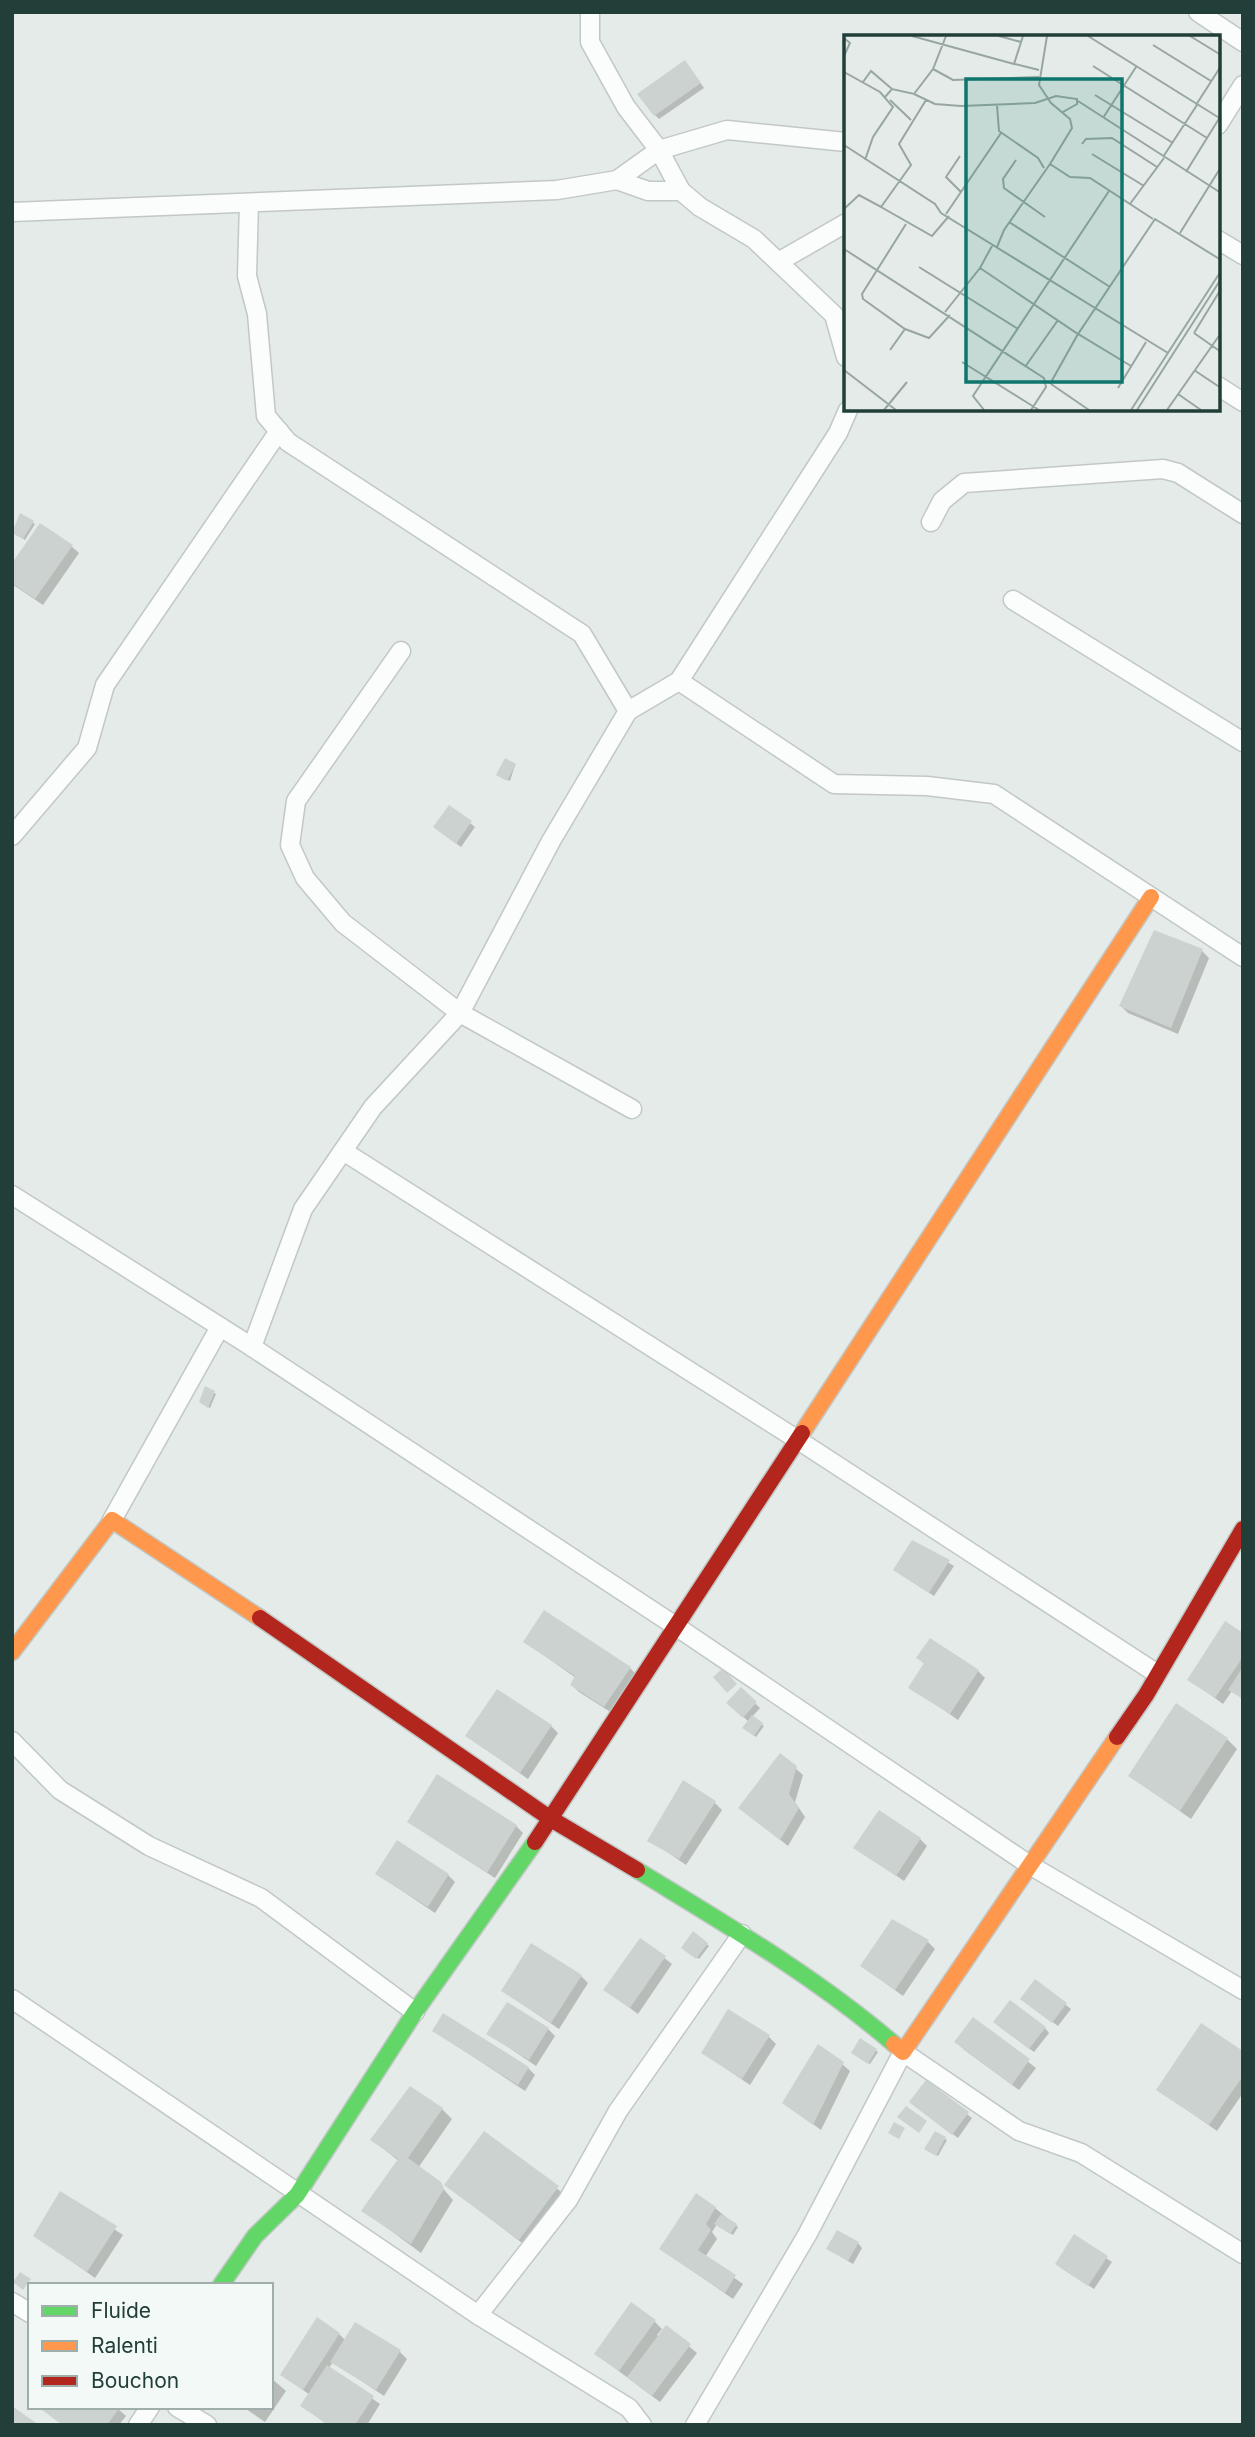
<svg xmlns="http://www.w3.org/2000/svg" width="1255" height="2437" font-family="Inter,sans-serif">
<rect width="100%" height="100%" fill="#e5ebe8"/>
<g fill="#0003">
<polygon points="689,67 704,88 659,119 655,115"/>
<polygon points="21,516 35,524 25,540 12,532"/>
<polygon points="71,546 79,553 43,605 12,584 12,566"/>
<polygon points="515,765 510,781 500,776"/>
<polygon points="450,807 475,827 461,847 440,831"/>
<polygon points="1202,951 1209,958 1178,1034 1128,1013 1121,1006"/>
<polygon points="214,1393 216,1394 210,1408 203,1404"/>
<polygon points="913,1542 954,1566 934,1596 900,1574"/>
<polygon points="1243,1635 1243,1699 1232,1691 1223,1704 1189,1679"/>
<polygon points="525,1642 630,1668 637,1675 612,1713 579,1692 572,1685 576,1678"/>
<polygon points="919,1658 978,1671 985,1678 958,1720 911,1687 925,1665"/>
<polygon points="741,1690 760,1708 752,1717 764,1726 756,1737 745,1728 749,1722 728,1703"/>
<polygon points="551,1726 558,1733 528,1779 467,1736"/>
<polygon points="1227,1739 1237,1749 1191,1819 1130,1776"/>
<polygon points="795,1768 803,1775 795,1802 805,1817 788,1846 740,1808"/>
<polygon points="715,1803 722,1810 686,1865 650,1840"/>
<polygon points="409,1822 516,1826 523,1833 495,1878"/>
<polygon points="920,1839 927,1846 904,1881 856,1848"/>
<polygon points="377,1874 448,1875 455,1882 435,1913"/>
<polygon points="693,1934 709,1946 699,1959 683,1947"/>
<polygon points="641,1940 672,1964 638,2014 605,1990"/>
<polygon points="928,1942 935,1949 903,1996 862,1966"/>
<polygon points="581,1976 588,1983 559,2029 503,1991"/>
<polygon points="1035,1981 1071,2009 1058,2026 1026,2003"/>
<polygon points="973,2019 1036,2068 1019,2090 963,2049"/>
<polygon points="1000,2027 1045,2028 1049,2033 1034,2052"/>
<polygon points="548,2029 555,2036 536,2066 489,2034"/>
<polygon points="434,2031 528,2068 535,2075 525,2091"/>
<polygon points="769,2037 776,2044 750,2085 703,2053"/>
<polygon points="860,2041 878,2052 870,2064 855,2054"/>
<polygon points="1243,2053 1243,2093 1217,2131 1159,2090"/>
<polygon points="842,2064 850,2071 821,2130 785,2103"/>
<polygon points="926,2083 972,2118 958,2138 916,2107"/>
<polygon points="442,2109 452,2119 418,2168 439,2184 453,2200 421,2253 363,2210 399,2161 372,2140"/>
<polygon points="935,2133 947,2140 938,2156 928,2151"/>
<polygon points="484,2134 568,2197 530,2249 446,2185"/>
<polygon points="61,2194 123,2235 95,2278 35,2235"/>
<polygon points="715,2208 738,2227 733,2235 717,2224 712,2232 717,2239 705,2257 743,2284 733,2299 661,2249"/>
<polygon points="1074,2237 1112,2262 1094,2289 1061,2268"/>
<polygon points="858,2243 862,2248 853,2264 828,2249"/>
<polygon points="654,2321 662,2329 657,2335 659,2337 667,2328 697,2353 660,2402 596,2354"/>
<polygon points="339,2334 346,2341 400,2352 407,2359 384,2396 333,2362 329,2368 380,2404 367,2425 328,2425 302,2406 310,2395 282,2375"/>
<polygon points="271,2378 286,2391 265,2422 243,2407 271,2407"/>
<polygon points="118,2409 126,2416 119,2425 63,2425 52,2417"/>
</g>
<g fill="#ccd2d0">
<polygon points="685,60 701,83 654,116 637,94"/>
<polygon points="20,513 34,521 23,539 12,533"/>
<polygon points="40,523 73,545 35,599 12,583 12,563"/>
<polygon points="505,758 516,764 507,781 496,775"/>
<polygon points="449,805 472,821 456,844 433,827"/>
<polygon points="1154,930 1203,949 1171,1028 1119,1006"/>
<polygon points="205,1386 215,1391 208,1408 199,1402"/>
<polygon points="912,1540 950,1560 929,1593 893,1570"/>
<polygon points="544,1610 631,1667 604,1707 570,1685 575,1676 523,1642"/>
<polygon points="1225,1621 1243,1633 1243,1657 1215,1698 1187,1680"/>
<polygon points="930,1638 979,1670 950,1714 908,1688 924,1663 916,1658"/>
<polygon points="1243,1667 1243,1699 1228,1690"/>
<polygon points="723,1668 737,1684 727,1693 713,1677"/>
<polygon points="741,1687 757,1702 743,1718 726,1703"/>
<polygon points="497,1689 552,1725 520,1773 465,1736"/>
<polygon points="1176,1703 1228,1738 1180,1811 1128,1776"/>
<polygon points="752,1715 763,1723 754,1736 742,1728"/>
<polygon points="780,1753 797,1766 789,1794 799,1808 780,1840 738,1808"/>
<polygon points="437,1774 517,1825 487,1873 407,1822"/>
<polygon points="683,1780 716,1801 679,1859 647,1841"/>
<polygon points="879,1810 921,1838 896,1876 853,1848"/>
<polygon points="397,1840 449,1874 428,1907 375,1874"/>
<polygon points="892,1919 929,1940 895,1990 860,1966"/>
<polygon points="693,1931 708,1943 696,1959 681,1948"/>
<polygon points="640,1938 666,1956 630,2008 603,1990"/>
<polygon points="531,1943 582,1975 551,2023 501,1991"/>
<polygon points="1035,1979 1067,2003 1052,2023 1020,1999"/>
<polygon points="1010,2000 1046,2027 1029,2049 993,2022"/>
<polygon points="507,2002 549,2028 529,2060 486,2034"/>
<polygon points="728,2009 770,2035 742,2079 701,2053"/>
<polygon points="443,2013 529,2067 518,2085 432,2031"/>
<polygon points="973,2017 1030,2059 1012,2085 954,2042"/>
<polygon points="1201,2023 1243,2051 1243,2076 1209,2125 1156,2090"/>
<polygon points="860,2038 877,2049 868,2064 851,2053"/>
<polygon points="818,2044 844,2062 813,2125 782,2103"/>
<polygon points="926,2080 969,2112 952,2135 909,2102"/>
<polygon points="410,2086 443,2108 408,2158 441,2182 444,2189 411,2244 361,2211 398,2159 370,2140"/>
<polygon points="906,2106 927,2121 919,2133 897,2117"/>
<polygon points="894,2122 905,2128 899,2139 888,2133"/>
<polygon points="484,2131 559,2186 519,2240 444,2185"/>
<polygon points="935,2131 946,2137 936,2156 924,2149"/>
<polygon points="60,2191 117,2226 87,2272 33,2236"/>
<polygon points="696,2193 716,2207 706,2224 711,2230 698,2250 736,2275 725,2293 659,2249"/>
<polygon points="721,2214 737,2224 730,2234 714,2224"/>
<polygon points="837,2230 859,2242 848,2261 826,2249"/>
<polygon points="1074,2234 1108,2256 1088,2286 1055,2264"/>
<polygon points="20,2272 31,2279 23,2290 13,2282"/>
<polygon points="631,2302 656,2320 619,2371 594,2354"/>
<polygon points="317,2317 340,2333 303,2390 280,2375"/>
<polygon points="355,2322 401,2350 376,2390 330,2362"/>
<polygon points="666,2325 691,2344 652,2396 627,2377"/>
<polygon points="327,2365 374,2396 355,2425 329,2425 300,2406"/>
<polygon points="12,2406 39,2425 12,2425"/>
<polygon points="44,2407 120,2407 107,2425 63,2425 42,2410"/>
</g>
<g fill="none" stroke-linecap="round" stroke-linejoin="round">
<defs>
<g id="street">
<polyline points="590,12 590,42 626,107 659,150 681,191 700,207 754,239 834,315 846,357"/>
<polyline points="1198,12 1243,42"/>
<polyline points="1218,125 1243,85"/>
<polyline points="617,180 648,191 681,191"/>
<polyline points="249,203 247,276 257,314 266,416 288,442 582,634 628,711"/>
<polyline points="12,212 557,190 617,180 659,150 727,130 846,142"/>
<polyline points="1218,240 1243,255"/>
<polyline points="778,262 846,223"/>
<polyline points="1218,386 1243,402"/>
<polyline points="931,522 942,501 964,483 1163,469 1178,473 1243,514"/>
<polyline points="1013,600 1243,742"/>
<polyline points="401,651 296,801 290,845 305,878 343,923 460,1013 632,1109"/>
<polyline points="679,681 838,433 848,410"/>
<polyline points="12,836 87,748 105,685 279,431"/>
<polyline points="343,1151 798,1440 1156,1673"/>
<polyline points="12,1195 252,1347 677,1627 1028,1864 1243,1990"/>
<polyline points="252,1347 303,1209 373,1107 460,1013 551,841 628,711 679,681 834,784 927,786 994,794 1243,957"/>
<polyline points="112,1520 220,1327"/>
<polyline points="12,1741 60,1790 149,1846 261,1898 415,2012"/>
<polyline points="12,1999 478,2315 629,2408 642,2425"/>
<polyline points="12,2302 30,2313"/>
<polyline points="478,2315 568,2200 618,2111 742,1934"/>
<polyline points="177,2407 207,2425"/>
<polyline points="138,2425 150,2407"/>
<polyline points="695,2425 807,2235 903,2052 1019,2131 1081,2153 1243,2254"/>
</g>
<g id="fast">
<path d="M 637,1870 C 725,1924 815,1976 894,2044"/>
<polyline points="221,2285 255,2236 297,2195 415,2012 535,1842"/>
</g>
<g id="slow">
<polyline points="802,1433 1151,897"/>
<polyline points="12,1652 112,1520 260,1618"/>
<polyline points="894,2044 903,2052 1117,1737"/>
</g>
<g id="jam">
<polyline points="260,1618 551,1819 637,1870"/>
<polyline points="1117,1737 1146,1695 1243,1529"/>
<polyline points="535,1842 802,1433"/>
</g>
</defs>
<use href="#street" stroke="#c2c8c5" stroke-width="21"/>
<use href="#fast" stroke="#c1c8c5" stroke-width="19"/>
<use href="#slow" stroke="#c1c8c5" stroke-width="19"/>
<use href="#jam" stroke="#c1c8c5" stroke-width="19"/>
<use href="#street" stroke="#fbfcfc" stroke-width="18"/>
<use href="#fast" stroke="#63d668" stroke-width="16"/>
<use href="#slow" stroke="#ff974d" stroke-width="16"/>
<use href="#jam" stroke="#b3261e" stroke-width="16"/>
</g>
<g transform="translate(844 35)">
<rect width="376" height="376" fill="#e5ebe8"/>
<path fill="none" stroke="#97a6a2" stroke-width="2" d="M 68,1 L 170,29 L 179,1M 155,1 L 177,7M 203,1 L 195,50 L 207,68 L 226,84 L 228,93 L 206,129M 244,1 L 377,84M 346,1 L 377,20M 0,3 L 6,8 L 0,21M 309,10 L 367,46M 171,29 L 195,35M 249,31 L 363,103M 89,34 L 109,45 L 195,42M 0,37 L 36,57 L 49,72 L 29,102 L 21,125M 19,47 L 27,36 L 48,54M 70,59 L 91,69 L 117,71 L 191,68 L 212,61 L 233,64 L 233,69 L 219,77M 251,60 L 329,108M 41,62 L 48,54 L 70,59 L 89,34 L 102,1M 46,65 L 67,85M 234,66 L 377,158M 153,70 L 155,96 L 194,123 L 200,133M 352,70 L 377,31M 259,83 L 292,32M 238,109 L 242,104 L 268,103 L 313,132M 0,110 L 91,169 L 97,178 L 324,318M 248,119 L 300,151M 116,121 L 102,142 L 117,157M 319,122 L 353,70M 172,125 L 159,144 L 160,153 L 201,182M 342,137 L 376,82M 286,169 L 320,123M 37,172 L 88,201 L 105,181M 0,174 L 15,160 L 37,172 L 67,130 L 55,109 L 82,65M 102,179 L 157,98M 165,187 L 266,252M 62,189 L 18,259 L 19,264 L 61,294 L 85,303 L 106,280M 336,198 L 377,132M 153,212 L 160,195 L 206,129 L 226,142 L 246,143 L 309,184M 0,214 L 200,343 L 202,352 L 187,375M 75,232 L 174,294M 136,233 L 149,209M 101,277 L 136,233 L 234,299 L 311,184 L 377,225M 350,298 L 377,254M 350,298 L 377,317M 46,315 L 61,294M 118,327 L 195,375M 181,332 L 214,285M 0,335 L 52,375M 350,335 L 377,353M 206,349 L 234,299 L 287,331M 207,349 L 245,375M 274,353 L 302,307M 334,359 L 357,375M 40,375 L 63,347M 140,375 L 129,361 L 265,156M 287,375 L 377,236M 293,375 L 377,244M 323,375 L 377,298"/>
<path fill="#0f766e" fill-opacity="0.15" stroke="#0f766e" stroke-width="3.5" d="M 122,44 L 278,44 L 278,347 L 122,347 Z"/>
<rect width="376" height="376" fill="none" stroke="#223e38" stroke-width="3.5"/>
</g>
<rect width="1255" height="2437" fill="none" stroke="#223e38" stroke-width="28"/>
<rect x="28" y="2283" width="245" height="126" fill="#f3f9f6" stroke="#9faeaa" stroke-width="2"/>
<rect x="42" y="2306" width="35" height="10" fill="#63d668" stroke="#9faeaa" stroke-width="2"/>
<text x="91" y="2318" font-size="21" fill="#223e38">Fluide</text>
<rect x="42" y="2341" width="35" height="10" fill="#ff974d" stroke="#9faeaa" stroke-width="2"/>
<text x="91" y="2353" font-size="21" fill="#223e38">Ralenti</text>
<rect x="42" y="2376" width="35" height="10" fill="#b3261e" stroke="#9faeaa" stroke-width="2"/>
<text x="91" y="2388" font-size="21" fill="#223e38">Bouchon</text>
</svg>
